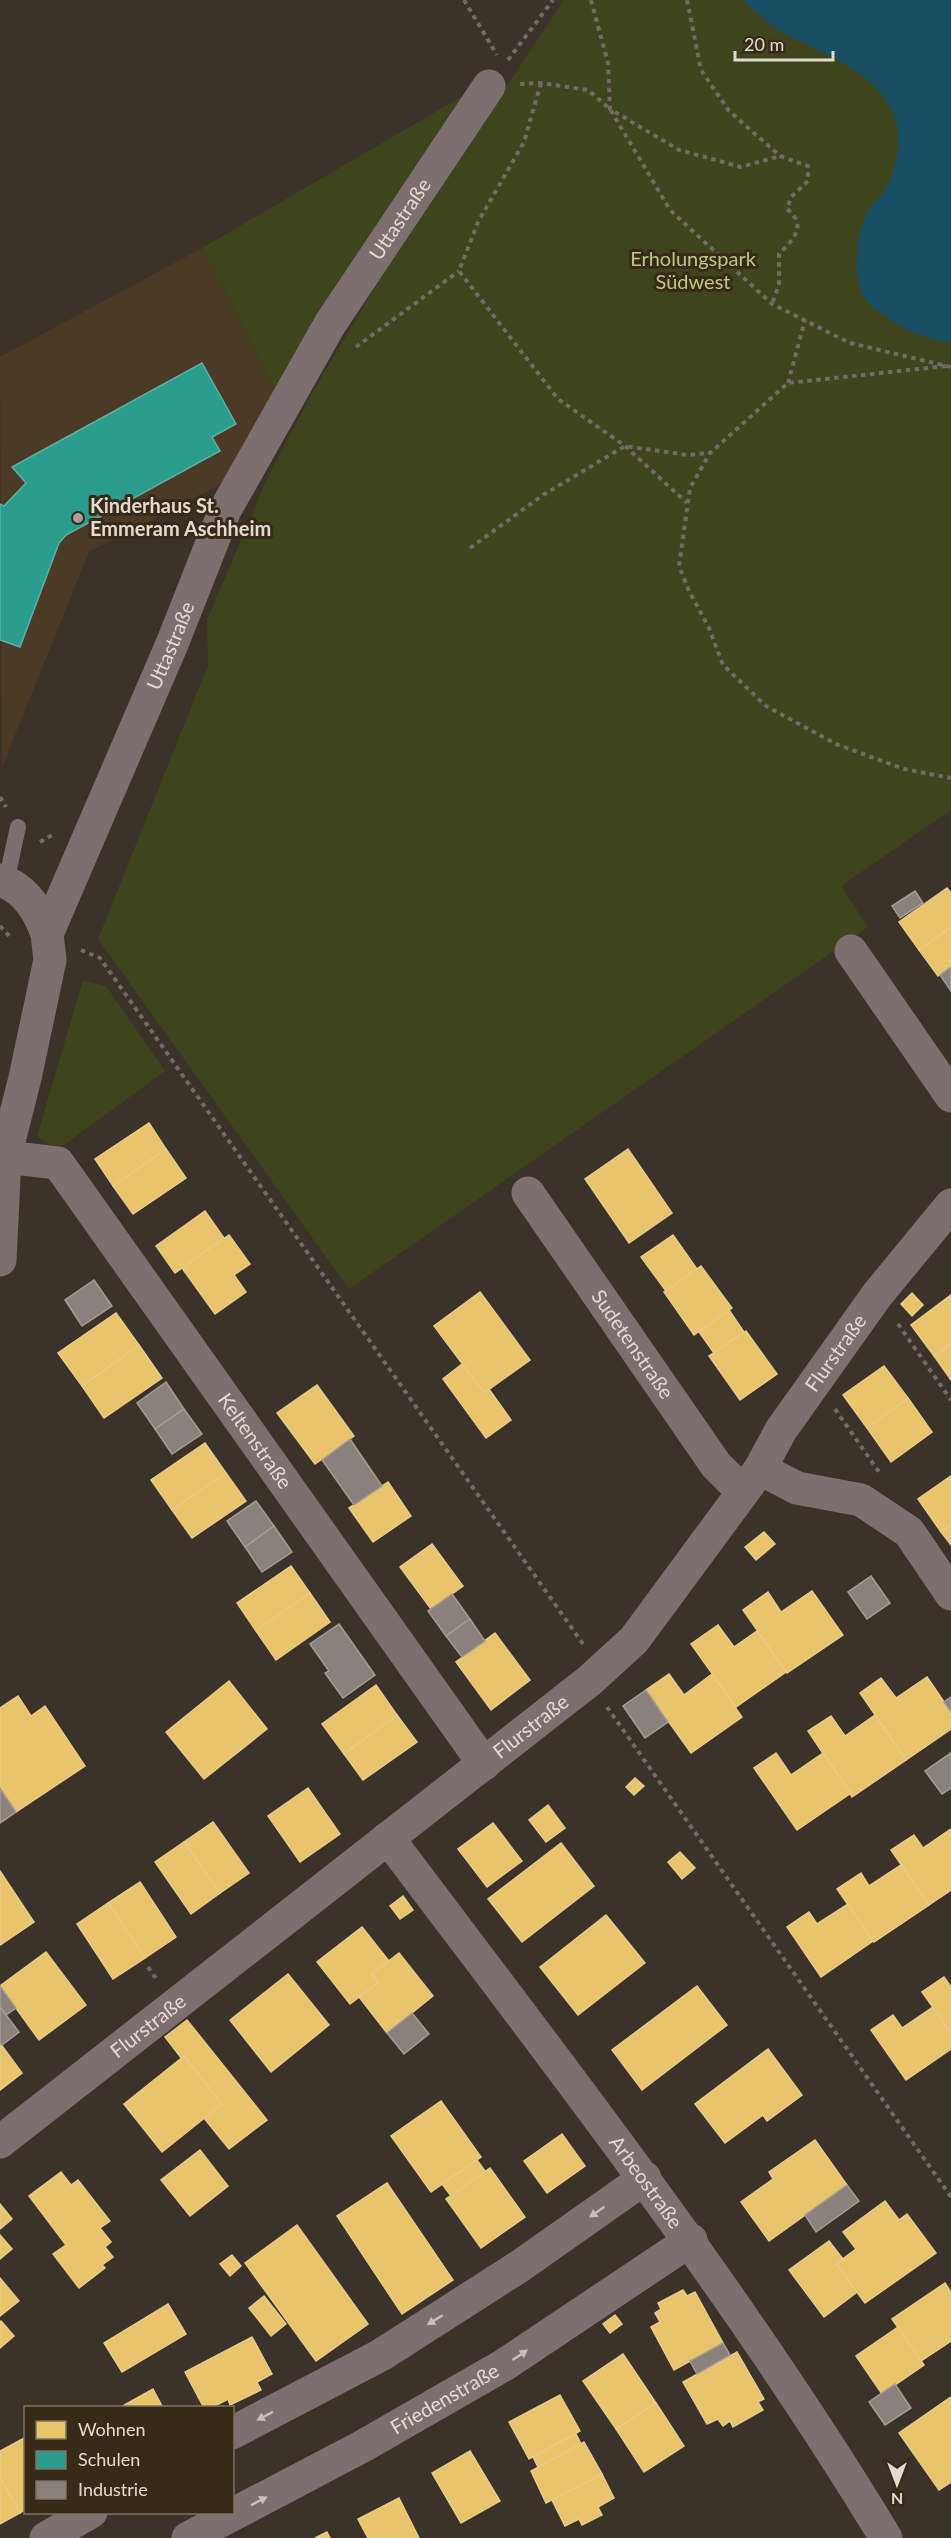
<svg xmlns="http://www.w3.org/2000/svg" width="951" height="2538" font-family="Lato,sans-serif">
<rect width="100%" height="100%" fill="#3b332a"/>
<polygon fill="#4b3a25" points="202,248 275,390 222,484 89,552 2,767 0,357"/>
<g fill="#3e441b">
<polygon points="564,0 951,0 951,810 841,886 868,927 349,1289 98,939 208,665 207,620 266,481 312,393 393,257"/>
<polygon points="468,93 275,390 202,248"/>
<polygon points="83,980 106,986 165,1071 64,1145 50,1145 37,1136"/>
</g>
<path fill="#184e62" d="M 743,0 L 951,0 L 951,342 C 927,340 904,330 884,315 C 876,310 866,302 862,293 C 852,272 857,228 869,209 C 873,202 880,198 884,192 C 897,168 904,137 893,113 C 873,69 822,54 782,32 C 768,24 755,11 743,0 Z"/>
<g fill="#e9c46a" stroke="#e7cb89" stroke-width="1.5">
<polygon points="947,888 951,893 951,927 919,950 899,922"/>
<polygon points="951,927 951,967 938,976 919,950"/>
<polygon points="149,1123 166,1149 113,1186 95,1159"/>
<polygon points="166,1149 186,1178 133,1214 113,1186"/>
<polygon points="628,1149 672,1213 629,1243 585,1179"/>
<polygon points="205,1211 224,1238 175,1273 156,1246"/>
<polygon points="229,1235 250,1264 234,1275 246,1292 215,1314 182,1268"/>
<polygon points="673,1235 697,1269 666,1291 641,1257"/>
<polygon points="701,1266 732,1308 694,1335 664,1292"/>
<polygon points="480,1292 530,1360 484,1393 434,1326"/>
<polygon points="912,1293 923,1305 912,1316 901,1304"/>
<polygon points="951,1295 951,1344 934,1356 911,1325"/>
<polygon points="729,1310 744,1332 714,1353 699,1332"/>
<polygon points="116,1313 139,1345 82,1386 58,1353"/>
<polygon points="746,1331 777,1374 740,1400 709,1356"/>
<polygon points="951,1344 951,1380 934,1356"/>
<polygon points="139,1345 162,1378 104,1418 82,1386"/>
<polygon points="462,1364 484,1393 489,1389 511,1420 486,1438 443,1379"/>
<polygon points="884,1366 908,1398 867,1428 843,1395"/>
<polygon points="317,1385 354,1436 315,1464 277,1413"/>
<polygon points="908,1398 932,1432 891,1462 867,1428"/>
<polygon points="205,1443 226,1473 172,1510 151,1480"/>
<polygon points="226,1473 246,1501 192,1538 172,1510"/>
<polygon points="951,1476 951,1525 941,1532 918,1499"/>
<polygon points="388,1482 411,1516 373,1542 349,1508"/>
<polygon points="951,1525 951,1545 941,1532"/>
<polygon points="764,1532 775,1544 756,1560 745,1547"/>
<polygon points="432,1544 463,1586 431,1609 400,1567"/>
<polygon points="291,1566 310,1593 256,1631 237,1603"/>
<polygon points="812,1591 843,1635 787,1673 743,1610 768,1592 781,1612"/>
<polygon points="310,1593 330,1622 276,1660 256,1631"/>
<polygon points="718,1625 734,1647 757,1631 786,1672 736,1707 691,1644"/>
<polygon points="495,1633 530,1680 491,1710 456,1662"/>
<polygon points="669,1674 684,1695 712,1674 742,1717 691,1753 646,1690"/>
<polygon points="927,1677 951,1712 951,1729 906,1760 860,1693 881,1678 896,1698"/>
<polygon points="229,1681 267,1729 204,1779 166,1732"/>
<polygon points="376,1685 397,1715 344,1754 322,1724"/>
<polygon points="18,1696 31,1716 45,1706 85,1766 16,1812 0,1788 0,1708"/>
<polygon points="397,1715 417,1742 363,1780 344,1754"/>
<polygon points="875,1715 906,1760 852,1797 808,1731 831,1716 845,1736"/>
<polygon points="776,1753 791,1775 823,1753 851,1793 797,1830 754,1768"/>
<polygon points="635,1778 644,1786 634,1795 626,1787"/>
<polygon points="308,1788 340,1834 300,1862 268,1816"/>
<polygon points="548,1805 565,1828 546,1842 529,1820"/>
<polygon points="213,1822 249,1873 220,1893 184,1842"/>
<polygon points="493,1823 522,1861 487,1887 458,1849"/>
<polygon points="951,1829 951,1890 929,1905 891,1850 914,1835 923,1848"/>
<polygon points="184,1842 220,1893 191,1914 155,1862"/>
<polygon points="561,1843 594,1886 522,1942 488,1899"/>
<polygon points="680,1852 695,1868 682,1879 668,1862"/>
<polygon points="901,1865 929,1905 874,1942 837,1889 861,1873 869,1886"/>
<polygon points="0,1871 34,1922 0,1945"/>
<polygon points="140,1882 176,1937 145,1958 108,1903"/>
<polygon points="403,1896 413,1910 400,1919 390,1906"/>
<polygon points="108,1903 145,1958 113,1979 77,1924"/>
<polygon points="848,1904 873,1941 821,1977 787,1927 809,1912 817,1924"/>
<polygon points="606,1915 645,1963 578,2015 540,1967"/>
<polygon points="362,1927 389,1961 372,1974 378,1983 350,2004 317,1962"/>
<polygon points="46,1952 86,2005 39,2040 0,1986"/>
<polygon points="399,1953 433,1996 387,2033 359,1997 378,1983 372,1974"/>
<polygon points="288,1974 329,2025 271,2072 230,2020"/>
<polygon points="944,1977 951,1987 951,2033 922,1992"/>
<polygon points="697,1986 727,2025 642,2090 612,2050"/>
<polygon points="933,2007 951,2033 951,2049 906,2080 871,2030 893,2015 902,2028"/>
<polygon points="187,2020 267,2120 229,2149 204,2118 222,2104 184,2056 182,2059 165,2037"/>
<polygon points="0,2043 22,2073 0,2090"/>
<polygon points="768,2049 802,2095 767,2121 763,2115 725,2143 695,2104"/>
<polygon points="184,2056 222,2104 162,2152 124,2104"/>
<polygon points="441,2101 481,2157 431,2192 391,2136"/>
<polygon points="562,2134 585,2166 547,2193 524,2161"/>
<polygon points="815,2140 847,2185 769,2241 741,2202 773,2179 769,2172"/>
<polygon points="200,2150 228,2186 190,2216 161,2180"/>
<polygon points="477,2160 485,2171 451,2196 442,2184"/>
<polygon points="490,2168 525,2217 481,2248 446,2199"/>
<polygon points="61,2172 71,2185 78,2180 110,2221 100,2228 111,2242 105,2247 113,2257 102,2265 105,2268 79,2288 53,2254 66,2245 29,2196"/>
<polygon points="387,2183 453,2280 402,2314 337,2216"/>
<polygon points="885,2201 899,2220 907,2214 936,2253 865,2303 836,2264 856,2249 843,2232"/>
<polygon points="0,2204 12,2219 0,2229"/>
<polygon points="297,2225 368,2324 316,2361 245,2263"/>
<polygon points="0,2235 12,2249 0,2259"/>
<polygon points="829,2241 843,2259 836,2264 857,2292 824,2317 789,2270"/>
<polygon points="232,2255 241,2266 230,2276 220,2264"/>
<polygon points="0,2278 19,2301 0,2316"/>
<polygon points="945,2283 951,2292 951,2341 921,2361 892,2319"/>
<polygon points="683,2290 687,2296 695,2292 723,2343 674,2370 651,2327 660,2322 655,2313 661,2309 658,2303"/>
<polygon points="264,2296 286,2324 271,2336 249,2308"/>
<polygon points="168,2304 186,2334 122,2372 104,2343"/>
<polygon points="615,2315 622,2324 610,2333 603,2324"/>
<polygon points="1,2321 14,2336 0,2348 0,2322"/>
<polygon points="898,2327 924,2365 882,2394 856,2356"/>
<polygon points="252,2337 272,2374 257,2382 261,2390 230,2405 228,2399 211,2408 204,2408 185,2372"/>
<polygon points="737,2352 764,2399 758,2402 763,2410 733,2427 730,2421 723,2426 718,2419 707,2424 683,2382"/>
<polygon points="623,2354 656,2403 616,2429 583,2381"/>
<polygon points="153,2389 163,2408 119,2408"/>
<polygon points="560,2395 580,2431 529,2459 509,2422"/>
<polygon points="951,2397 951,2482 939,2490 899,2433"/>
<polygon points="656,2403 684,2446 644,2472 616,2429"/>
<polygon points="576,2434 581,2444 538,2467 533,2457"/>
<polygon points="26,2437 26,2509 20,2513 0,2478 0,2451"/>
<polygon points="584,2442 602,2474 546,2503 531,2471"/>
<polygon points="470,2451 500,2501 461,2523 432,2473"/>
<polygon points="602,2474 614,2498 598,2507 602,2515 582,2525 579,2519 565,2526 552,2500"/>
<polygon points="0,2478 20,2513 0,2524"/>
<polygon points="399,2498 419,2538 368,2538 358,2519"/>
<polygon points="327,2532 330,2538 315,2538"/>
</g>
<polygon fill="#2a9d8f" stroke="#62afa2" stroke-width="1.5" points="202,363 236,424 212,437 220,451 66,535 59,543 20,647 0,640 0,504 4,506 26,483 12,467"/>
<g fill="#8a817c" stroke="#a59c95" stroke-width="1.5">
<polygon points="915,891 923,903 900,918 892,906"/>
<polygon points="951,967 951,991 940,975"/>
<polygon points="94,1280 112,1306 82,1326 65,1300"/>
<polygon points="166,1382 184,1409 155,1429 137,1403"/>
<polygon points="184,1409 202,1434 172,1454 155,1429"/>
<polygon points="350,1439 382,1486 354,1505 322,1460"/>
<polygon points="256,1501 274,1526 245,1547 227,1521"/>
<polygon points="274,1526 292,1552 262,1572 245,1547"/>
<polygon points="871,1576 890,1603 867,1619 848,1592"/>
<polygon points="452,1594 470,1619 446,1636 428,1611"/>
<polygon points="470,1619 485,1641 462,1657 446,1636"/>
<polygon points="339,1624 375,1675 343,1698 325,1673 329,1671 310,1644"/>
<polygon points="646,1690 668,1722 645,1738 623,1706"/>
<polygon points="951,1697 951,1712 944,1702"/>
<polygon points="951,1753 951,1788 942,1794 925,1771"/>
<polygon points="0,1788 16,1812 0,1823"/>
<polygon points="0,1986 16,2008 6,2015 0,2007"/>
<polygon points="0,2007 19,2032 2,2045 0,2043"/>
<polygon points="412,2013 429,2034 404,2054 387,2033"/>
<polygon points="847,2185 859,2201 816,2232 805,2215"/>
<polygon points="723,2343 730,2355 697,2374 690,2361"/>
<polygon points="895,2384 911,2408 885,2425 869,2402"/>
</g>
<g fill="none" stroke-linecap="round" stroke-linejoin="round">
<g stroke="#736966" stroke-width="4" stroke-dasharray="4.5 4.5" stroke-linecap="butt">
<polyline points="464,0 497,55"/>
<polyline points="591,0 608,63 610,109 679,150 741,167 780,156"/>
<path d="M 687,0 L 701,70 L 729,111 L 780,156 L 808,166 L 808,181 L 791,197 L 787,209 C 808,226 793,240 779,254 L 779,284 L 772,304"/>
<polyline points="508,60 553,0"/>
<polyline points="541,83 524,142 478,222 459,271 558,399 625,446 687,503"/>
<polyline points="520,84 541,83 588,90 610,109 670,210 772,304 850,343 951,367"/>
<polyline points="356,347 459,271"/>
<polyline points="946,366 788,383 710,453 690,488 679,566 689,591 709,628 723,665 766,706 836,744 904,769 951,778"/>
<polyline points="788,383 805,320"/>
<polyline points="470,548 543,495 625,446 687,455 709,453"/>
<polyline points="0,797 6,807"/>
<polyline points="40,842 54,834"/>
<polyline points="0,926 11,938"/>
<polyline points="81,950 100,958 583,1644"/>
<polyline points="898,1324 951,1400"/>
<polyline points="835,1409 879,1472"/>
<polyline points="607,1707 951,2197"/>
<polyline points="148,1967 157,1980"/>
</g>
<polyline stroke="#7d6f70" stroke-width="16" points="6,882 18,827"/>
<g stroke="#7d6f70" stroke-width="33">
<path d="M 0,880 C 25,888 39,911 47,934"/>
<polyline points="851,951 951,1096"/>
<path id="s1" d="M 5,1157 L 58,1163 L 484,1764"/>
<path id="s2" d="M 528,1193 L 716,1465 L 743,1492"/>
<path id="s3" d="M 0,1260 L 5,1157 L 25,1078 L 50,960 L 47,934 L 172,644 L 225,510 L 330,324 L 489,86"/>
<polyline points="760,1469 797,1488 861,1500 909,1532 951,1594"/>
<path id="s4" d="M 388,1838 C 561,2068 737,2292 886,2538"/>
<path id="s5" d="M 0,2142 L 589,1681 L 634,1640 L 760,1469 L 781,1430 L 877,1295 L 951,1205"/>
<polyline points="232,2433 381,2355 520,2266 645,2178"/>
<polyline points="46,2538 91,2512"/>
<path id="s6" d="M 188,2538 L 363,2446 L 504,2365 L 691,2240"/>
</g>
</g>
<defs><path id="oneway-solid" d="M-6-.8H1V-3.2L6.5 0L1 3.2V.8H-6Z" transform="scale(1.5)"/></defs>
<g fill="#cabfb8">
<use href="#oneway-solid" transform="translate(597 2212) rotate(145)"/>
<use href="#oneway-solid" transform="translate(435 2320) rotate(148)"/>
<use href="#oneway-solid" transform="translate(520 2355) rotate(-34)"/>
<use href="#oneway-solid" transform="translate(265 2416) rotate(152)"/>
<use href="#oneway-solid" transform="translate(259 2501) rotate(-28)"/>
</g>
<circle fill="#a8a096" stroke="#382a19" stroke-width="2" cx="78" cy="518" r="6"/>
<g text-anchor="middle" stroke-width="6" stroke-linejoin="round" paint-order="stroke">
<g font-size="20" fill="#e3dad0" stroke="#382a19">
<text dy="7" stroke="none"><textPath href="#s3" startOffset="1131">Uttastraße</textPath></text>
<text dy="7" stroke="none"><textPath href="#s3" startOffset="645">Uttastraße</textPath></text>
<text dy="7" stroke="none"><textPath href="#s2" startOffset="184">Sudetenstraße</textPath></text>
<text dy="7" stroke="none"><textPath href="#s5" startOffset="1160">Flurstraße</textPath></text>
<text dy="7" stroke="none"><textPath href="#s1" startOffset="394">Keltenstraße</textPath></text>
<text dy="7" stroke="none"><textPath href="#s5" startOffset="674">Flurstraße</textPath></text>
<text dy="7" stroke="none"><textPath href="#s5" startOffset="188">Flurstraße</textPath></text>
<text dy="7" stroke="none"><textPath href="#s4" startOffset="430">Arbeostraße</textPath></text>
<text dy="7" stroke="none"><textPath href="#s6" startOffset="292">Friedenstraße</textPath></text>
</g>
<g font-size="20" fill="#bac97e" stroke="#382a19">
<text x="693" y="266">Erholungspark<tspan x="693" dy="23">Südwest</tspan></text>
</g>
<g font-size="20" font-weight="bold" fill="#e3dad0" stroke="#382a19" text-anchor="start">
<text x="90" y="513">Kinderhaus St.<tspan x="90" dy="23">Emmeram Aschheim</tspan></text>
</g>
</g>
<rect x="24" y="2406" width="210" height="108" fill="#382a19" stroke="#7c7062" stroke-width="1.5"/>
<rect x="36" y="2421" width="30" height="18" fill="#e9c46a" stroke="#7c7062" stroke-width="1.5"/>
<text x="78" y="2436" font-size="18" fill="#e3dad0">Wohnen</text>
<rect x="36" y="2451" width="30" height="18" fill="#2a9d8f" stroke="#7c7062" stroke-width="1.5"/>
<text x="78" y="2466" font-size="18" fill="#e3dad0">Schulen</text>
<rect x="36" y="2481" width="30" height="18" fill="#8a817c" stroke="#7c7062" stroke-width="1.5"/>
<text x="78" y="2496" font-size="18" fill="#e3dad0">Industrie</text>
<g transform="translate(897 2484) rotate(180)" stroke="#382a19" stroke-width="4.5" paint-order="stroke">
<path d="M0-4.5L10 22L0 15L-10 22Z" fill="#e3dad0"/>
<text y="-9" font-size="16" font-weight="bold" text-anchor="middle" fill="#e3dad0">N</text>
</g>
<path d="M735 51v9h98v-9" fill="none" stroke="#e3dad0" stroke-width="3"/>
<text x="744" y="51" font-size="18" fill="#e3dad0" stroke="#382a19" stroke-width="4.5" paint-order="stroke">20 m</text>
</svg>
